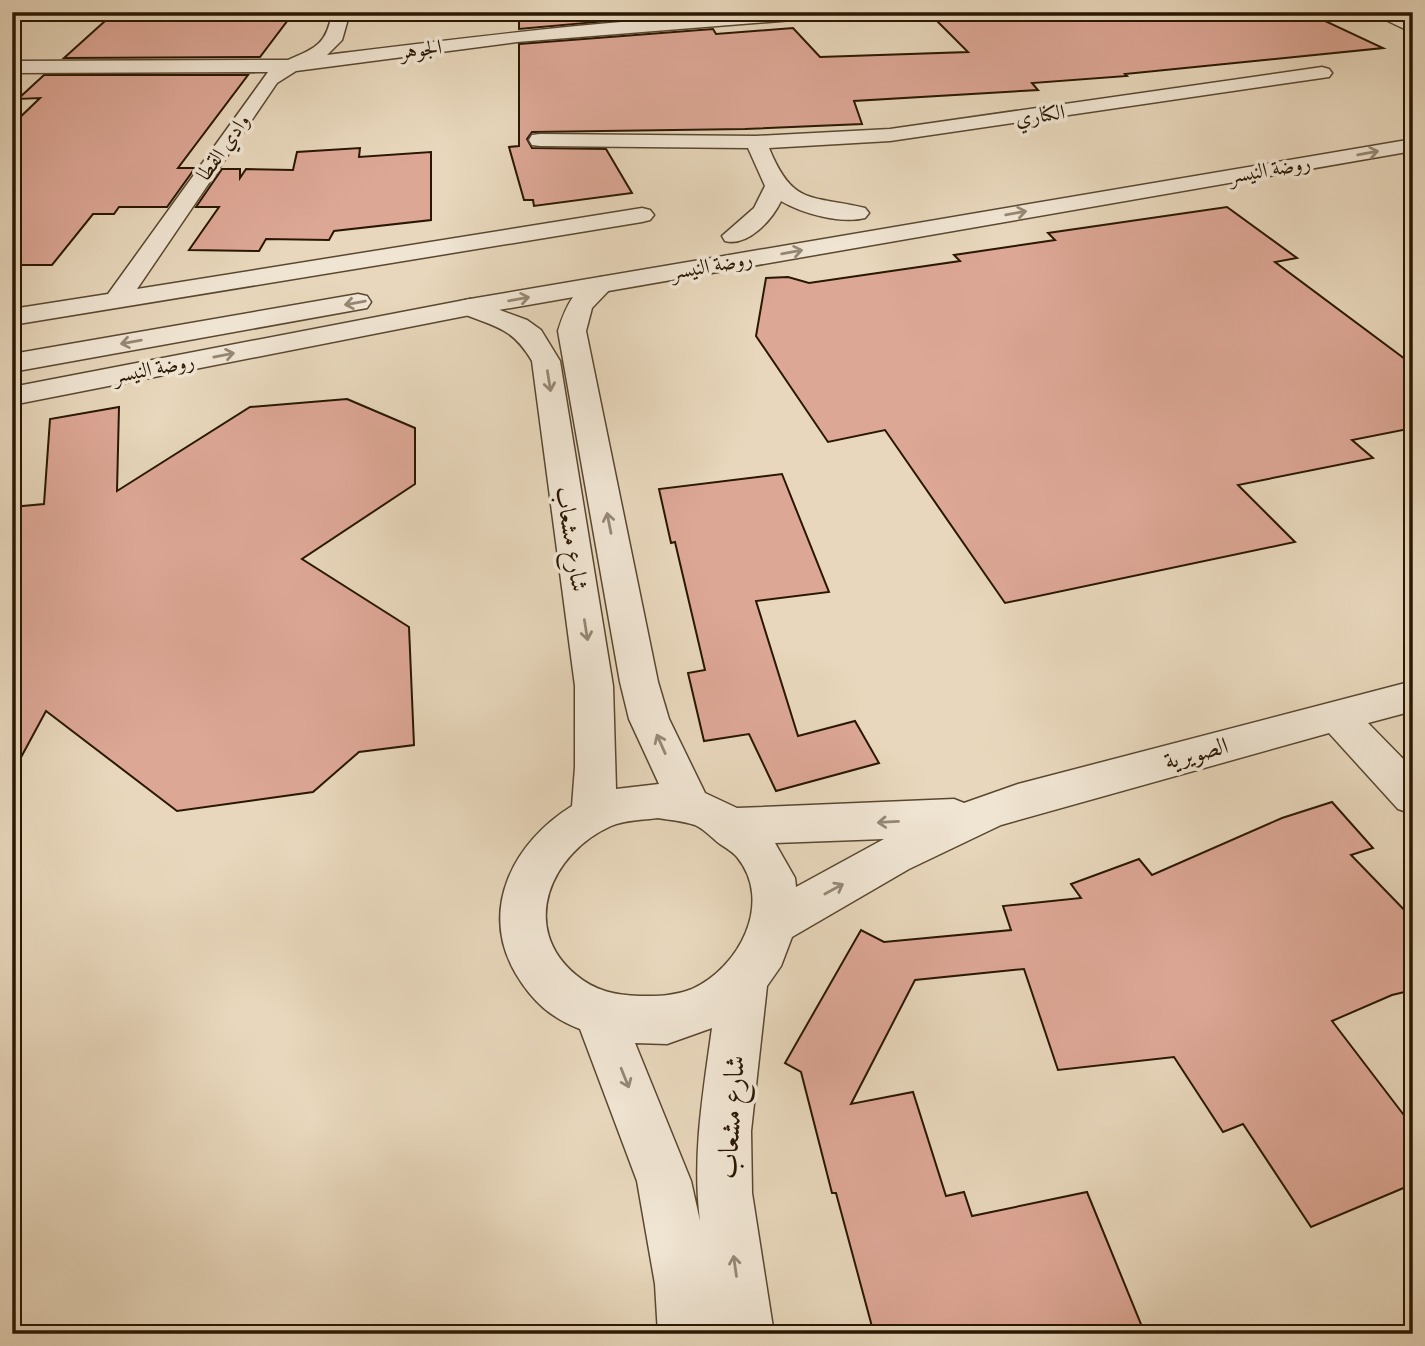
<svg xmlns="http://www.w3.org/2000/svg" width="1425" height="1346" font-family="'IM FELL Great Primer',Amiri,serif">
<rect width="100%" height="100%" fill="#e8d7bc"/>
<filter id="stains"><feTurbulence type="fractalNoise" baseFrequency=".00286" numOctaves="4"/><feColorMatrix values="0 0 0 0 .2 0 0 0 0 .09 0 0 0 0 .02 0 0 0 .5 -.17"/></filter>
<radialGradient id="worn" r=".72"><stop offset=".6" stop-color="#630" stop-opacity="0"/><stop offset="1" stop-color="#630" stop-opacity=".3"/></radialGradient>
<g fill="#dda796" stroke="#291702" stroke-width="2">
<polygon points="115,12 294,12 260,57 64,58"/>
<polygon points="519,12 661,12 664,16 519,29"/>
<polygon points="928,12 1306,12 1383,48 1125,74 1127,76 1032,83 1038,90 854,101 862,124 745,129 532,132 527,139 532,148 606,149 632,193 534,206 533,200 524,200 509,147 519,146 519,44 713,29 716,34 793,28 820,57 968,52"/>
<polygon points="44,75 248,75 178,168 195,168 167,207 119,207 114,214 93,214 52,265 12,265 12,125 40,98 18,99"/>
<polygon points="360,148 359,157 431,152 431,220 334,231 329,240 266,239 259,251 189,250 219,207 196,207 222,169 240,169 240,178 246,169 293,170 297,152"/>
<polygon points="1227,207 1297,258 1275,262 1413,365 1413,428 1352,440 1373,458 1238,485 1295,542 1005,603 885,430 828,442 756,336 766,278 788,277 809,283 960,261 954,255 1055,240 1048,233"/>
<polygon points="347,399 415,428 415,484 302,559 409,627 414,745 359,752 313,792 177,811 46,711 12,774 12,507 44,504 50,419 119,407 117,491 250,407"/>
<polygon points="782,474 829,592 756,601 798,736 855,721 879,763 776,791 749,734 704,741 688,673 705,670 675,542 671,543 659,489"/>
<polygon points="1332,802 1373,848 1351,855 1413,919 1413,990 1392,995 1332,1021 1413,1127 1413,1184 1311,1227 1243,1124 1223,1132 1174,1057 1058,1070 1024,969 915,980 851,1104 913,1092 946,1196 964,1192 972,1216 1087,1192 1145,1334 874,1334 836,1193 832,1193 801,1072 785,1063 861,930 884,942 1011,930 1003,906 1081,898 1071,884 1139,859 1152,875 1282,818"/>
</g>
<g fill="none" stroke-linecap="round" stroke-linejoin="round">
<defs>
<g id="minor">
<path d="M 332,12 L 350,12 L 342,40 L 327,55 C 497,34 667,12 838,12 L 830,17 L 517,42 L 296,71 L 277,83 L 137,289 L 642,208 L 650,210 L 654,215 L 650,220 L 642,222 L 12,325 L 12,309 L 108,294 L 268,72 L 12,73 L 12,61 L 288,60 C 316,48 327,44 332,12 Z"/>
<path d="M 1322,67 L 1329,69 L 1332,73 L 1329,77 L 890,141 L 769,148 C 793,207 812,195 865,208 L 869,213 L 865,218 C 841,224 803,214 781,201 C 772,220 748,247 725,241 L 722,236 L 754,208 L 765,186 L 748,148 L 540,146 L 532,145 L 529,140 L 532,135 L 540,134 L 756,136 L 890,129 Z"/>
<path d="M 601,277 L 610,279 L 614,285 L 592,308 L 586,331 L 658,682 L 669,719 L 705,793 L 737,808 L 954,799 L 964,803 L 1018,784 L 1413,681 L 1413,711 L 1368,723 L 1413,769 L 1413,814 L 1398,809 L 1329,733 L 1001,825 L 909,869 L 792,937 L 781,966 L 767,986 L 751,1131 L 752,1193 L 774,1334 L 658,1334 L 655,1284 L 637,1181 L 580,1029 C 551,1018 532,1001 516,974 C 478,909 514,842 572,806 L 575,767 L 575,686 L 532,361 C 512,327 495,327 461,313 L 457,307 L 461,301 L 470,299 L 527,320 L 541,330 L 560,361 L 613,686 L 616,789 L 659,784 L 629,719 L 620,682 L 558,331 C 565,308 575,284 601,277 ZM 658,818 C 670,820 683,821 695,825 C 704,829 712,838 720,844 C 726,848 733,852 737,857 C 774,902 739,968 692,989 C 675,996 658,996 640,996 C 615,995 595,991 576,975 C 518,927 551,853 611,826 C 625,820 643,820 658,818 ZM 884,839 L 796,887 L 795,878 L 775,843 ZM 712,1028 C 703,1093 692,1156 700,1221 L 691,1181 L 635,1043 L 667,1044 Z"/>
</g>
<g id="tertiary">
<polygon points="1369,12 1392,12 1413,21 1413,33"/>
<polygon points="1413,139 1413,151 470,315 12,405 12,387 470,299"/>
<polygon points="358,294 367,296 371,302 367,308 12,372 12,354"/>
</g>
</defs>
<use href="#minor" stroke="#594730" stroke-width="3"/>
<use href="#tertiary" stroke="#594730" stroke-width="3"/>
<use href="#minor" fill="#f0e5d3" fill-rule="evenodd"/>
<use href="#tertiary" fill="#f0e5d3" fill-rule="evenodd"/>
</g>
<defs><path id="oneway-shaft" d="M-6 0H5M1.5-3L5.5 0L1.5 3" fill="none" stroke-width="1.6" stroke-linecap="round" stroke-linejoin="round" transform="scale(1.75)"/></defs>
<g stroke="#968875">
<use href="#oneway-shaft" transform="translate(1368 153) rotate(-10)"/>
<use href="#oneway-shaft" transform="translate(1016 213) rotate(-10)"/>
<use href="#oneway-shaft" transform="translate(792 252) rotate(-10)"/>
<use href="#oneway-shaft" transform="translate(519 299) rotate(-10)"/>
<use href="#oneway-shaft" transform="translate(355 303) rotate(170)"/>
<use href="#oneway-shaft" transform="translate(131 342) rotate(170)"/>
<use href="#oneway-shaft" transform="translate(224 355) rotate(-11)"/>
<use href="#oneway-shaft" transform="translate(549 381) rotate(81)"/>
<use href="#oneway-shaft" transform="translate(609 523) rotate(-101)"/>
<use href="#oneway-shaft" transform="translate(586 630) rotate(81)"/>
<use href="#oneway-shaft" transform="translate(661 744) rotate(-114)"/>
<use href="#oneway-shaft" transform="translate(888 822) rotate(177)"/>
<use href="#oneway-shaft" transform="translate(834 889) rotate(-29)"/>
<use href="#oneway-shaft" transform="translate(625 1078) rotate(68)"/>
<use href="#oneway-shaft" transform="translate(735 1266) rotate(-98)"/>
</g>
<g text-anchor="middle" stroke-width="7" stroke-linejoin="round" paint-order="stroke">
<g font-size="21" fill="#291702" stroke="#f0e5d3">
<text transform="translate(421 49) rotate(-7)" y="7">الجوهر</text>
<text transform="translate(1040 115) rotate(-8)" y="7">الكناري</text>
<text transform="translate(223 147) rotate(-55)" y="7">وادي القطا</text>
<text transform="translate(1270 169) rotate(-10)" y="7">روضة النيسر</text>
<text transform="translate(712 265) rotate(-10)" y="7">روضة النيسر</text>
<text transform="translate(154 368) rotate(-11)" y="7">روضة النيسر</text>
</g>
<g font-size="24" fill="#291702" stroke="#f0e5d3">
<text transform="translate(572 539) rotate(81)" y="8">شارع مشعاب</text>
<text transform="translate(1196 753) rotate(-15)" y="8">الصويرية</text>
</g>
<g font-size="28" fill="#291702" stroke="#f0e5d3">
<text transform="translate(730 1117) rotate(-86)" y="10">شارع مشعاب</text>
</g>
</g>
<rect width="1425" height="1346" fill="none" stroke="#e8d7bc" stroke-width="42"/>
<rect x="14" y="14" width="1397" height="1318" fill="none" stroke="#291702" stroke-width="3.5"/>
<rect x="21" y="21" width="1383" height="1304" fill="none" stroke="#291702" stroke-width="2"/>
<rect width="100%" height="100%" filter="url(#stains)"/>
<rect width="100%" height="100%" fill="url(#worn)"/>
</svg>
